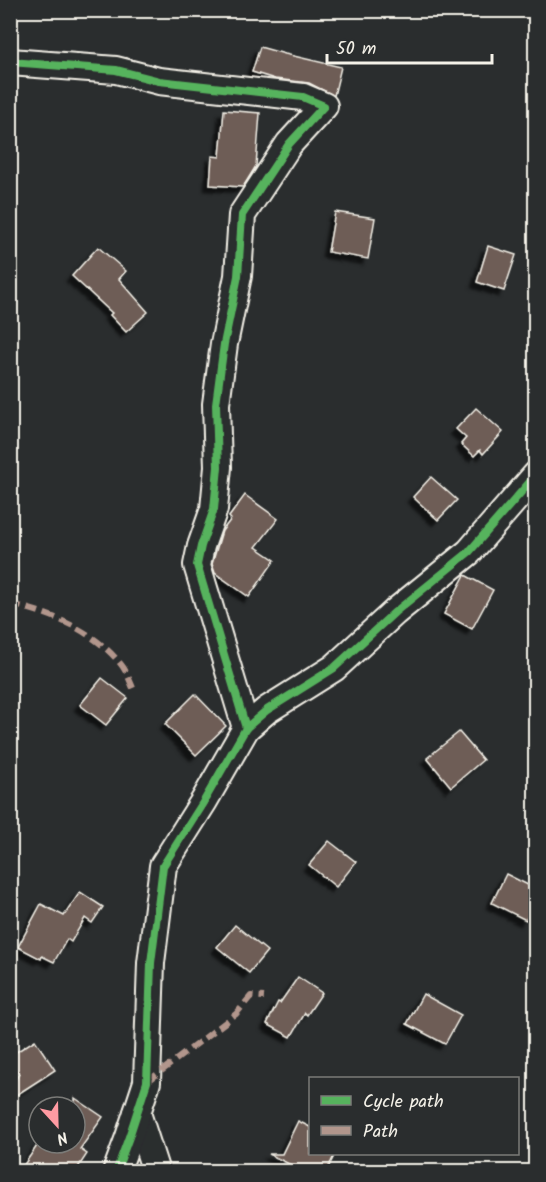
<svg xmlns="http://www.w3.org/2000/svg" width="546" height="1182" font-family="Kalam,sans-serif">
<defs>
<filter id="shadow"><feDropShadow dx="-5.5" dy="5.5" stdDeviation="1.5" flood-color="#0009"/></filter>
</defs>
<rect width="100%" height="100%" fill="#2a2d2e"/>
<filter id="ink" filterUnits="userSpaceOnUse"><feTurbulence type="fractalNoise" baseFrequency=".0167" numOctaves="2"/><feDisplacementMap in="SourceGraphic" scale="12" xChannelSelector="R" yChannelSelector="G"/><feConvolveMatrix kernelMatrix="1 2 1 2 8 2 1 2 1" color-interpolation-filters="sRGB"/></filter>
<g filter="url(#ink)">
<g fill="#6e5d57" stroke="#f4f1e8" stroke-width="1.5" filter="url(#shadow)">
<polygon points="260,47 285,54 341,67 334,96 309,83 275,79 252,72"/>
<polygon points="224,110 260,113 256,166 243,187 210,185 212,156 220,157"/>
<polygon points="335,212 375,218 368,259 328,252"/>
<polygon points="488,246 516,255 504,291 477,282"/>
<polygon points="98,247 126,271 119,279 148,312 126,332 110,315 112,313 72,276"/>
<polygon points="476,408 503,432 483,454 480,450 474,456 461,444 466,438 456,429"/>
<polygon points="431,477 457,500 438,520 413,497"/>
<polygon points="245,495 278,519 256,547 275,560 249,597 215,573 212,564 222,531 231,519 229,517"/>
<polygon points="465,575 493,590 472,629 444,614"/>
<polygon points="102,678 128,698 106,725 80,705"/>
<polygon points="195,694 226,726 196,755 165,724"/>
<polygon points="459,732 483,760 451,787 427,758"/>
<polygon points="329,841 356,862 336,887 309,865"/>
<polygon points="506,874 536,889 536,901 526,920 492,903"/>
<polygon points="80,892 103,907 92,923 85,918 71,942 67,939 54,962 42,956 41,959 18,947 41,904 64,916"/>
<polygon points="235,925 267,951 249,973 217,947"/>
<polygon points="298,977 322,993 307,1015 305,1013 291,1037 267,1024 278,1002 280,1003"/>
<polygon points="423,994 461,1015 445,1044 407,1024"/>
<polygon points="35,1040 55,1070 10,1099 10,1092 19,1073 10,1061 10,1056"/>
<polygon points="75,1098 103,1117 80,1149 87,1154 75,1172 19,1172 39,1143 75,1143"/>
<polygon points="298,1121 310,1127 310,1154 335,1154 326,1172 305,1172 269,1154 282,1154"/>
</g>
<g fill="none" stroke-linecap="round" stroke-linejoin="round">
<defs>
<g id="minor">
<polyline points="10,62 116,70 159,81 303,97 324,106 289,144 242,215 238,276 224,344 216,404 218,467 214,509 201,546 197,565 246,728"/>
<polyline points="137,1113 156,1172"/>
<polyline points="116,1172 129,1137 147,1082 151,963 163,866 204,801 246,728 267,710 334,668 395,612 469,552 536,475"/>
</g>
</defs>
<use href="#minor" stroke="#f4f1e8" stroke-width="30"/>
<use href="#minor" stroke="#2a2d2e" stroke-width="26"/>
<g stroke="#b2968c" stroke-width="6" stroke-dasharray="12 6" stroke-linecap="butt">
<path d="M 10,604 C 52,613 97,632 123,667 C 127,673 130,681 133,688"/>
<polyline points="147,1082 236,1014 251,996 264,997"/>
</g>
<defs>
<g id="cycleway">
<polyline points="10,62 116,70 159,81 303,97 324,106 289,144 242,215 238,276 224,344 216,404 218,467 214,509 201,546 197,565 246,728"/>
<polyline points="116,1172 129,1137 147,1082 151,963 163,866 204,801 246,728 267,710 334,668 395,612 469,552 536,475"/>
</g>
</defs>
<use href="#cycleway" stroke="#2a2d2e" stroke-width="11"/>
<use href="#cycleway" stroke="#56b35d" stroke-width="8"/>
</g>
</g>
<rect width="546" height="1182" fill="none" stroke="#2a2d2e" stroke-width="36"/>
<rect x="18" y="18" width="510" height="1146" fill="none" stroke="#f4f1e8" stroke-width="2" filter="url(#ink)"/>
<rect x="309" y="1077" width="210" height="78" fill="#2a2d2e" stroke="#7b7b78" stroke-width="1.5"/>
<rect x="321" y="1096" width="30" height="9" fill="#56b35d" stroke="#7b7b78" stroke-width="1.5"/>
<text x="363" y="1107" font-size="18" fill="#f4f1e8">Cycle path</text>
<rect x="321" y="1126" width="30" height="9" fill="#b2968c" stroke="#7b7b78" stroke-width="1.5"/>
<text x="363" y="1137" font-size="18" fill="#f4f1e8">Path</text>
<g transform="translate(57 1125) rotate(158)"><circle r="28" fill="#2a2d2e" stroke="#7b7b78" stroke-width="1.5"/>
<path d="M0-4.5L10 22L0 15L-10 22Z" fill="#ff9aa2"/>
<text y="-9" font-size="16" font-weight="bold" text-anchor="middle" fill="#f4f1e8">N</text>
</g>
<path d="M327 54v9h165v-9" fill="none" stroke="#f4f1e8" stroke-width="3"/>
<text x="336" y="54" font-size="18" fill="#f4f1e8" stroke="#2a2d2e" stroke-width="4.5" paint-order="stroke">50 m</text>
</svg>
